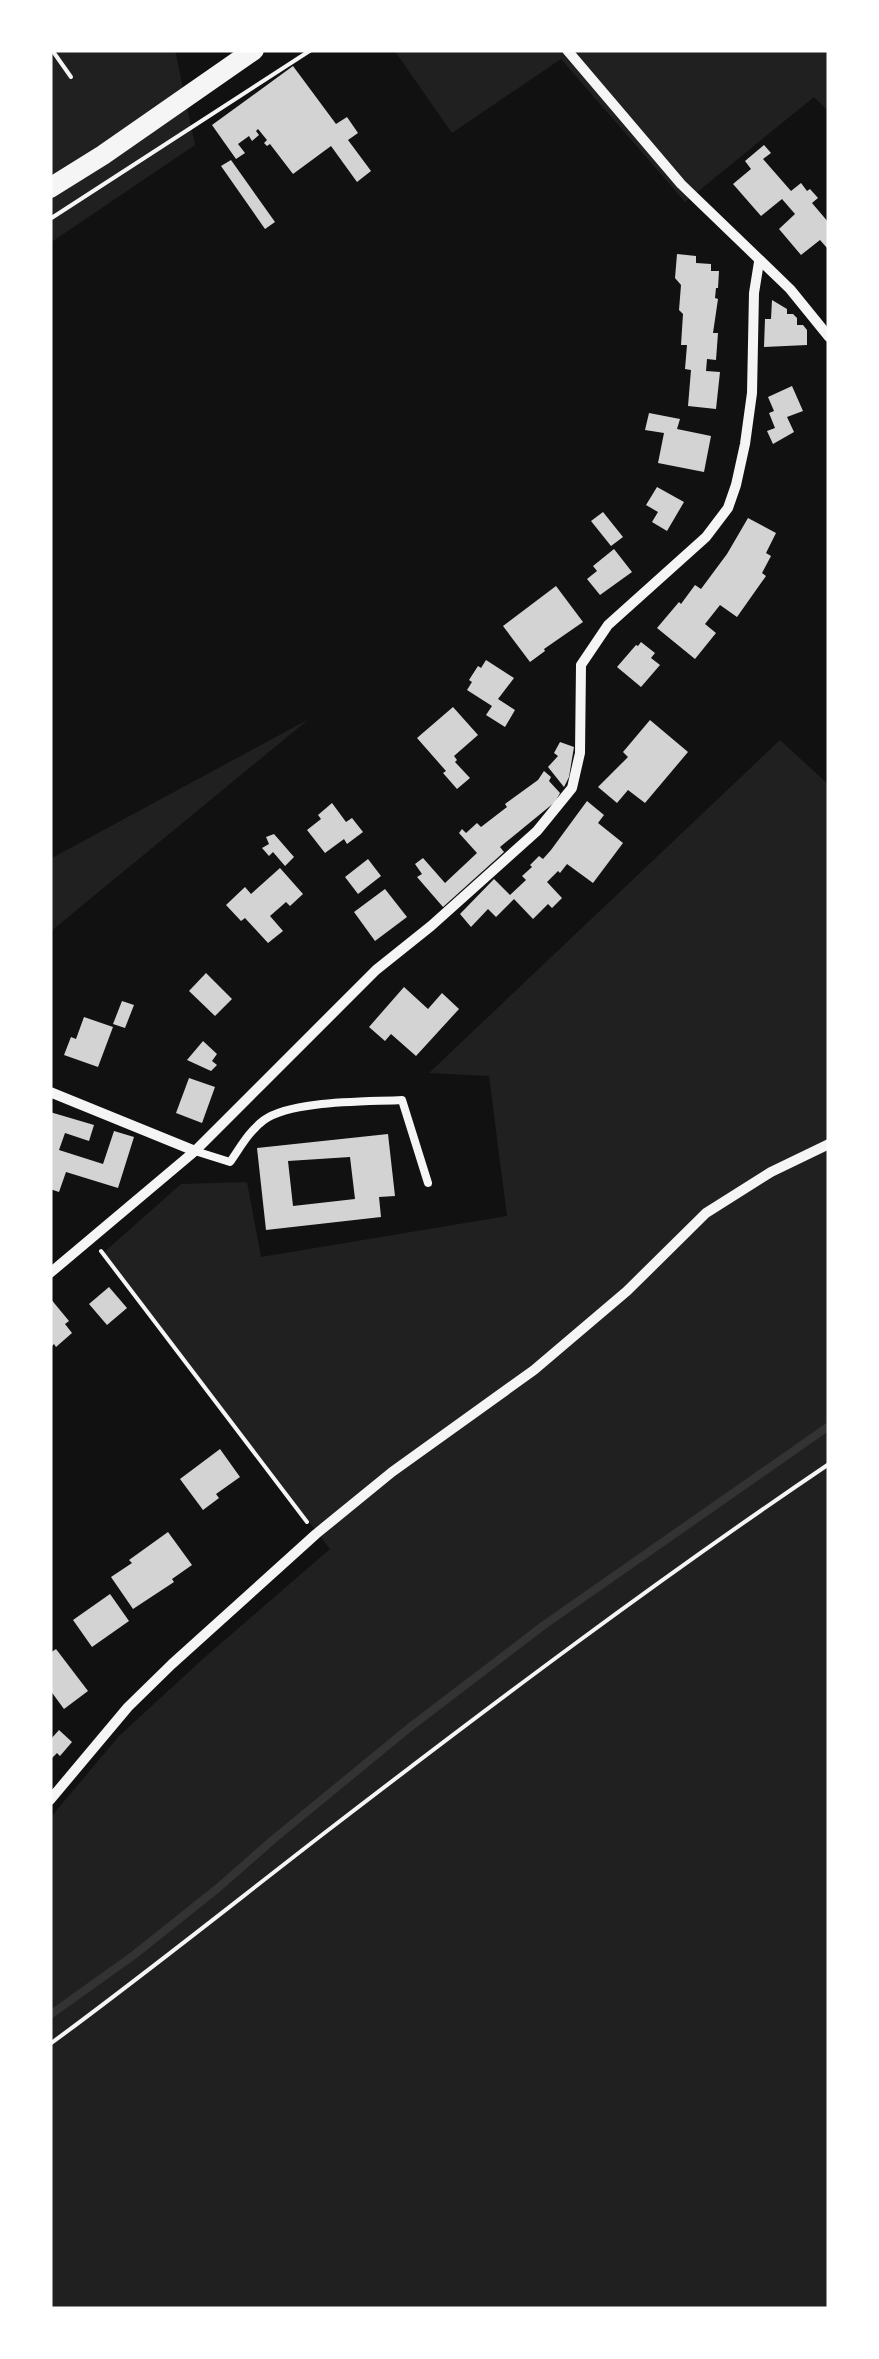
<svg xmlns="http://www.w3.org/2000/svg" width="879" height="2359" font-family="Montserrat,sans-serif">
<rect width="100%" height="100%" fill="#111"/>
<g fill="#202020">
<polygon points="50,50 175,50 195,145 50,243"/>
<polygon points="394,50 829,50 829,112 814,97 685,202 561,59 452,133"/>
<polygon points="309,719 50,932 50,859"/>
<polygon points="780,740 829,785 829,2309 50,2309 50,1818 119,1736 205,1657 330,1549 101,1255 181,1184 247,1182 261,1257 507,1216 489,1076 429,1073"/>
</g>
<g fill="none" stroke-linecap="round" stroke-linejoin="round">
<polyline stroke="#333" stroke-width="8" points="50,2015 134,1955 218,1888 275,1838 409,1728 544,1625 829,1426"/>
</g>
<g fill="#d3d3d3" fill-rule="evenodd">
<polygon points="293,66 336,124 347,117 358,133 348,140 371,171 357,182 331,146 293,174 270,144 267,146 264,143 267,140 258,129 256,131 259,135 252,141 249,136 238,144 245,153 236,159 212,125"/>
<polygon points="764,145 771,153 763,159 791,191 801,183 807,191 810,189 818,198 812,203 829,223 829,246 827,248 820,240 801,255 779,229 795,214 782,199 761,216 733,184 751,169 745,161"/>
<polygon points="231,160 275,222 265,229 221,166"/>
<polygon points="677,254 696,256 696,263 711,264 711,271 719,271 718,288 716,288 715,298 718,299 713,333 718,333 716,360 707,359 706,371 720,372 716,409 688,406 691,370 685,369 687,345 681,345 683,314 679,310 681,285 675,278"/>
<polygon points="772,300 787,309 787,314 793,314 797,318 797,325 803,325 807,330 807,345 764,347 765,319 771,319"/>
<polygon points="792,386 803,411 787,417 794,432 773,444 767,431 775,428 769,413 774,411 768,397"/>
<polygon points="649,413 680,419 677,429 711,436 704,472 658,463 664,433 645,430"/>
<polygon points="657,487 684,502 667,531 652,522 658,512 646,505"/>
<polygon points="603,512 623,537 611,546 591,521"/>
<polygon points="748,518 776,533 766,553 771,556 762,573 766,576 737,617 720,605 705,624 716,633 695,659 657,628 679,602 681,604 695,585 701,589 727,554"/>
<polygon points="614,549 632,572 600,595 587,579 597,571 593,566"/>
<polygon points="556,586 583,622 544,649 545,651 530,662 503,626"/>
<polygon points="641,642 655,653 651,658 660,665 641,687 617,667 636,645 638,646"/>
<polygon points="486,660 514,678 498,699 515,710 505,727 486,715 492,706 467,690 472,682 469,680 478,666 481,668"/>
<polygon points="453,707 478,735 454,756 457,760 455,762 470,778 457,789 443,773 446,771 417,738"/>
<polygon points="650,720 688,752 645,803 628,790 617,803 598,787 628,757 623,752"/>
<polygon points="560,742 574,747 569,777 564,787 548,767 558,756 554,753"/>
<polygon points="544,771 551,777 549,781 560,793 555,802 500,847 504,852 443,907 417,877 422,874 415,864 423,858 445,883 477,853 459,833 462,829 466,833 477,823 481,827 507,807 505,804 538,780"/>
<polygon points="587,801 604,815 598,823 623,843 593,883 567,864 560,873 558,871 547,882 562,898 552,908 548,904 533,919 514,899 496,917 488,909 471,927 460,914 494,879 510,895 526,880 522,876 532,867 530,865 539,856 543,859 551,850"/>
<polygon points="332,803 346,822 352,818 363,832 347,844 344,839 325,853 307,830 321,819 318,815"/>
<polygon points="274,834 294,857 285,866 273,852 269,856 262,848 269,844 266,837"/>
<polygon points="368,859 381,876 358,894 345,877"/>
<polygon points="280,868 303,894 290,906 286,902 270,916 283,931 268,943 245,918 241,921 226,905 245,887 251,894"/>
<polygon points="385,889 407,917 375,941 354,912"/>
<polygon points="206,973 232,999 215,1016 189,991"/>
<polygon points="404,987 428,1009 442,993 459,1009 416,1056 391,1034 385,1041 369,1027"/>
<polygon points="122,1001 134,1005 125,1028 113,1024"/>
<polygon points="84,1017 113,1027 98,1067 64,1055 71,1037 76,1039"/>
<polygon points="203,1041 217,1054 212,1061 217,1065 211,1071 187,1060"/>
<polygon points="189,1078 215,1087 202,1123 176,1113"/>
<polygon points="50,1112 94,1125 89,1141 65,1133 59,1150 103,1164 114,1131 134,1137 118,1188 66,1172 59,1192 50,1189"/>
<path d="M 388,1134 L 395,1196 L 379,1197 L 381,1217 L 266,1230 L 257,1148 ZM 350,1157 L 355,1199 L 293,1206 L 288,1161 Z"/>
<polygon points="109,1287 127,1308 107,1325 89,1304"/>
<polygon points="50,1298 69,1321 65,1324 72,1333 56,1347 54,1344 50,1348"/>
<polygon points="220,1449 240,1477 216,1494 219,1498 203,1510 180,1479"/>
<polygon points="168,1532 192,1565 172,1579 174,1582 133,1609 111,1577 132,1563 129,1560"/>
<polygon points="110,1594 129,1621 92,1647 73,1620"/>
<polygon points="56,1649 88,1691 64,1709 50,1690 50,1653"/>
<polygon points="59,1730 72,1742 60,1756 57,1753 50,1760 50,1740"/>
</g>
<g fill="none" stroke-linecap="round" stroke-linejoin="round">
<g stroke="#f5f5f5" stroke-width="4">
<polyline points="52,50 71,77"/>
<polyline points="50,219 311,50"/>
<polyline points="101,1251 307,1522"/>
<path d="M 50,2044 C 144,1975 235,1902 327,1831 C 491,1705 657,1580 829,1464"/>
</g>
<path stroke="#f5f5f5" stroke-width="8" d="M 195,1151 L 230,1162 C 240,1148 249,1131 264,1120 C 292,1100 367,1102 402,1100 L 428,1183"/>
<g stroke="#f5f5f5" stroke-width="10">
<polyline points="567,50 681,184 790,289 829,337"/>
<polyline points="50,1092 195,1151"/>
<polyline points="50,1273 195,1151 376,970 431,926 537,831 572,788 580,753 581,665 608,625 706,537 728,508 736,485 745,444 752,393 754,293 759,262"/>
<polyline points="50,1800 128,1707 172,1664 316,1534 392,1472 534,1370 627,1291 706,1213 771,1172 829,1144"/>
</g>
<polyline stroke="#f5f5f5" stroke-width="20" points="50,188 103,155 254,50"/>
</g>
<rect width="879" height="2359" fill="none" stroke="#ffffff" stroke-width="105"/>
</svg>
